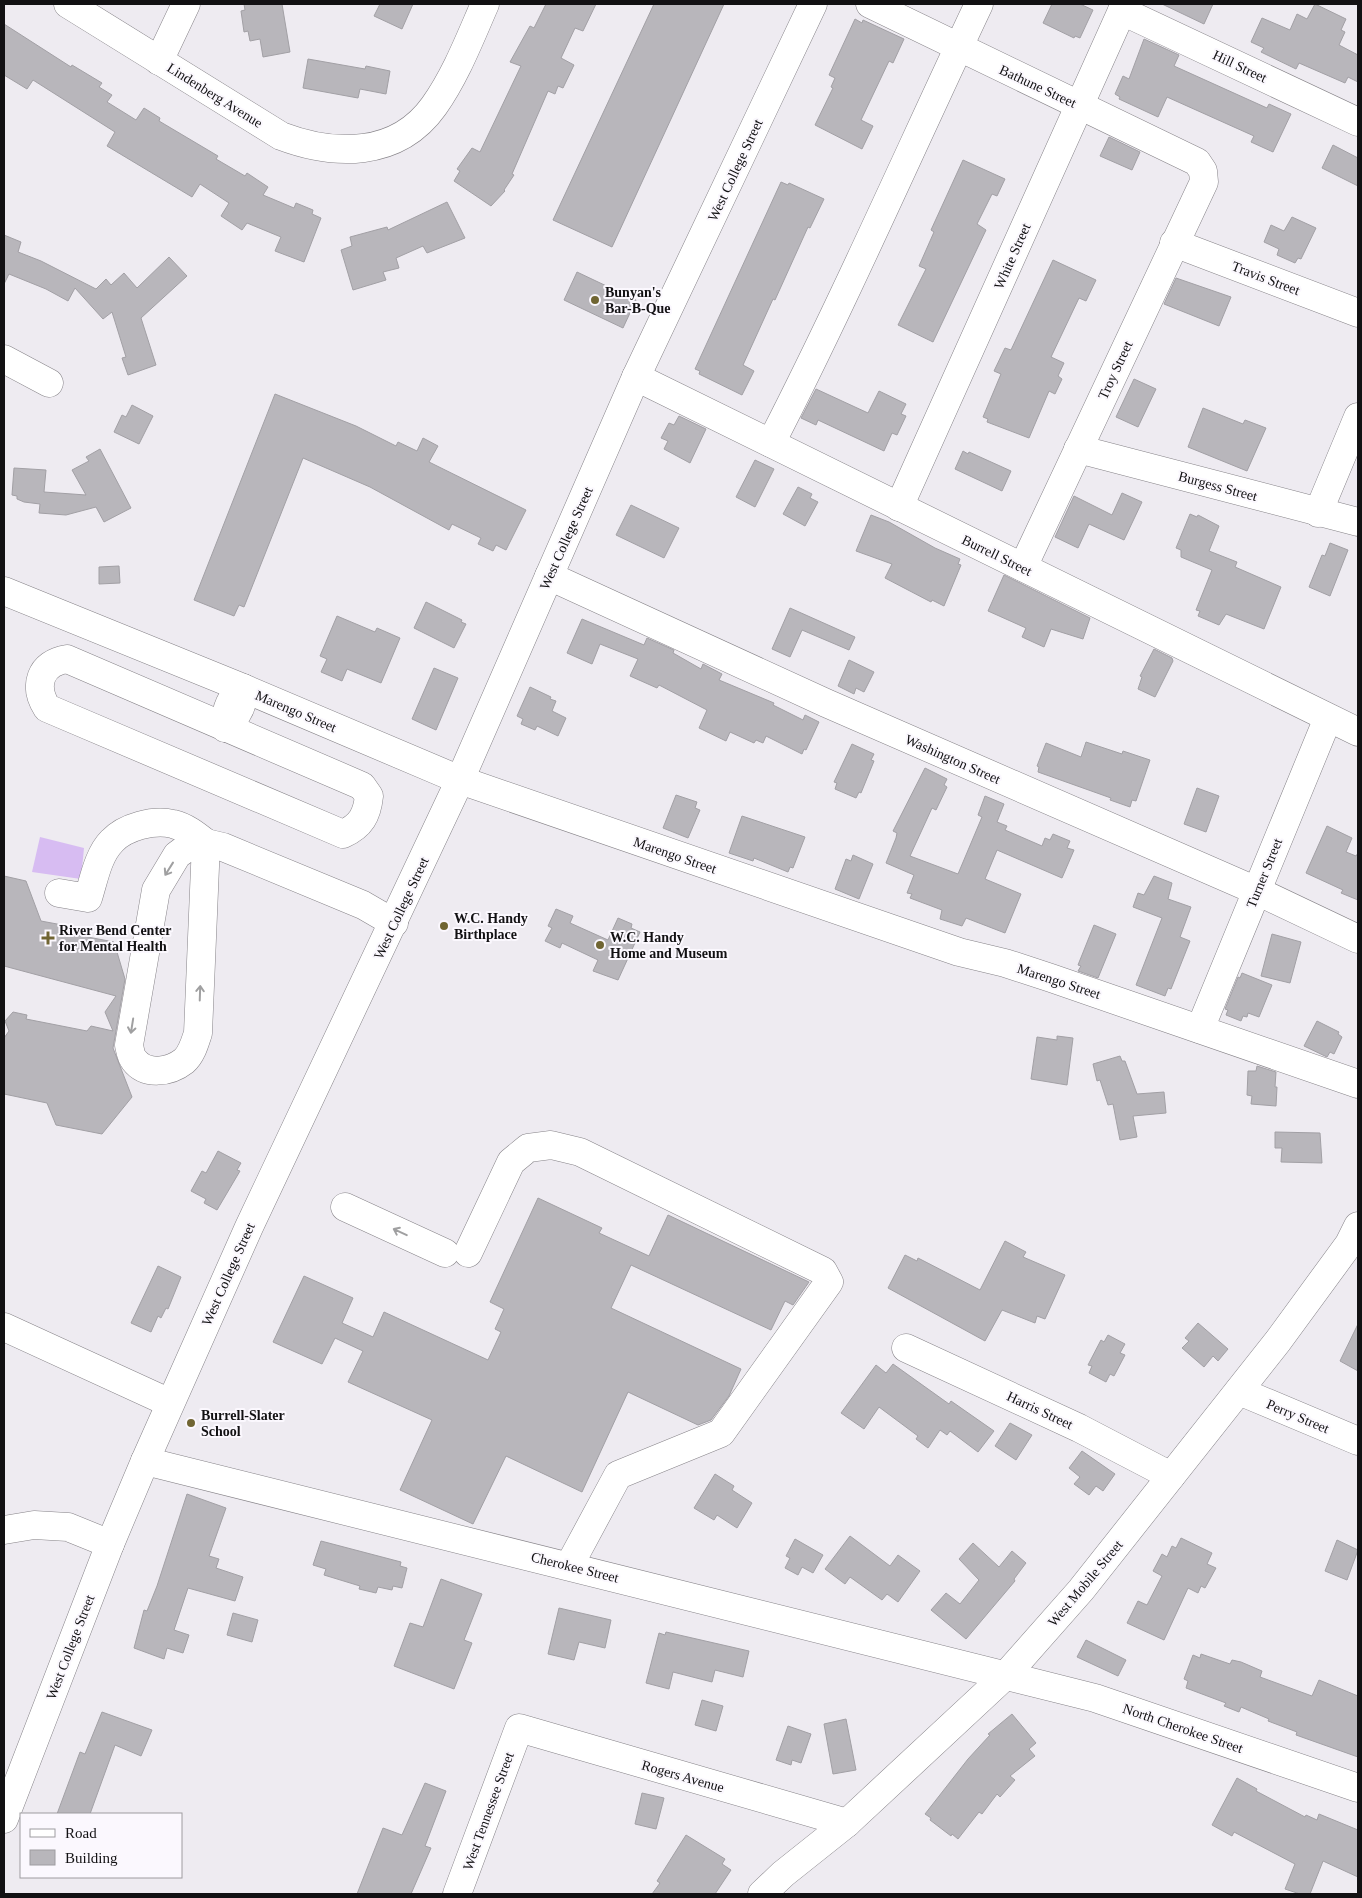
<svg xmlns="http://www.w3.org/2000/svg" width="1362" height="1898" font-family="Georgia,serif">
<rect width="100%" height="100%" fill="#eeebf1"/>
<polygon fill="#d7bcf2" points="40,837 84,848 81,879 32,872"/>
<g fill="#b8b6bb" stroke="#a2a0a5">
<polygon points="244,4 282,4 290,52 263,57 260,39 250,41 248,31 244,32 241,11 245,10"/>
<polygon points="380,4 413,4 402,29 374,16"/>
<polygon points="546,4 596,4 583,31 575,28 561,58 574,65 563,88 558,86 555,94 548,91 512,174 514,175 504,190 505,191 491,206 454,181 460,171 457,169 472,148 480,152 521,66 510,62 530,26 534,28"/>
<polygon points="654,4 724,4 612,247 553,220"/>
<polygon points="1052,4 1080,4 1093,10 1080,38 1075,36 1074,38 1043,23"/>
<polygon points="1162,4 1213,4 1204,24"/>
<polygon points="1315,4 1346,19 1341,30 1345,32 1339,45 1358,55 1358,82 1348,77 1345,83 1299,63 1296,69 1261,52 1264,48 1251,42 1262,18 1290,30 1297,14 1307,19"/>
<polygon points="855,19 862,23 863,20 904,39 893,63 889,61 861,120 873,126 862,149 815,125 833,88 831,87 835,78 829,75"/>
<polygon points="4,24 71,67 72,65 102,83 99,87 112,95 107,102 136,120 144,108 160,118 159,121 218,156 216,159 245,176 247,173 268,187 263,195 294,208 296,203 313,210 312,214 321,218 304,262 275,251 281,237 247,223 242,230 221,216 229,203 200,184 192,197 107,146 115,132 33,80 27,89 4,75"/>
<polygon points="1144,39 1179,55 1174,66 1267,108 1269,104 1291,114 1273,152 1251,142 1254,136 1167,97 1158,117 1119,99 1120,97 1115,94 1123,76 1129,79"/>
<polygon points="308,59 365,69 366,66 390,71 386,94 360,89 358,98 303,88"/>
<polygon points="1109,137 1140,152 1132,170 1100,156"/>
<polygon points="1333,145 1358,158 1358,186 1322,168"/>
<polygon points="963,160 1005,179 997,196 992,194 977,224 986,230 933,342 898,325 926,269 919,266 934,232 931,230"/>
<polygon points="781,182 788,185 789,183 824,199 810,228 808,227 775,300 773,299 743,365 754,371 742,395 699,374 700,371 695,369"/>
<polygon points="447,202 465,238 427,253 423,246 396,258 399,268 383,272 386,280 353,290 341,250 352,246 350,237 387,227 388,230"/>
<polygon points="1292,217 1316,228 1301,259 1298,258 1295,263 1277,255 1279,249 1264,242 1271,225 1284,231"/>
<polygon points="4,235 21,242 18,252 41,261 96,289 106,279 111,285 124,273 137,288 169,257 187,276 141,318 156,365 128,375 122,358 126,357 112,312 103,319 75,288 68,301 46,289 9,274 4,284"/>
<polygon points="1053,260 1096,280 1086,301 1079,298 1051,357 1064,363 1058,376 1062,379 1055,394 1049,391 1029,438 987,422 988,419 983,417 1001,374 994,371 1005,348 1011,350"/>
<polygon points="577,272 636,300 623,328 564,300"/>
<polygon points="1176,278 1231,297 1219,326 1164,304"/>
<polygon points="1134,379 1156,389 1138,427 1116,417"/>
<polygon points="816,389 868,413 879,391 906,404 901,414 906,416 897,435 892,433 884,451 818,420 816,425 801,418"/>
<polygon points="275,394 356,426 396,446 398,442 417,451 423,438 438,446 429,462 526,510 506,550 496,545 493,551 478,544 481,538 452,524 449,530 370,487 303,458 244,607 239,605 234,616 194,600"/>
<polygon points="132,405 153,416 139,444 114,432 122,415 126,417"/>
<polygon points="1203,408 1243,424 1245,420 1266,428 1247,471 1188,447"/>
<polygon points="679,416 706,429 690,463 664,449 668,441 661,438 669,423 674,425"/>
<polygon points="100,449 131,508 104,522 96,507 66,515 39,513 40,504 24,502 17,499 17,496 12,495 14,468 46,470 44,492 86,495 72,470 89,461 86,457"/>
<polygon points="963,451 968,454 969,452 1011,471 1002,491 955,469"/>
<polygon points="755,460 774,469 755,507 736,497"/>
<polygon points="798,487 812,494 810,498 818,502 805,526 783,514"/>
<polygon points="1122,493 1142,502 1124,540 1089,524 1078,548 1055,537 1074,496 1112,515"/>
<polygon points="631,505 679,528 664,558 616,535"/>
<polygon points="1190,514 1197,517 1198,515 1219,526 1209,551 1237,562 1235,567 1281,587 1264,629 1226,614 1219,625 1198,616 1200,611 1196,610 1212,570 1181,557 1181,550 1176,548"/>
<polygon points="871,515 889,522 935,548 960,559 958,564 961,565 944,606 932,600 931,602 885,578 892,564 856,551"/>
<polygon points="1330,543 1348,550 1330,596 1309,587 1322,555 1325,556"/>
<polygon points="119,566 120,583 99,584 99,567"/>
<polygon points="1004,575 1090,618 1083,639 1051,629 1044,647 1022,637 1026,628 988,611"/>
<polygon points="426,602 462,620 461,622 466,624 454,648 414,628"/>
<polygon points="790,608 855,637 849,650 802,630 790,657 772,649"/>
<polygon points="337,616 375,632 377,628 400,638 381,683 347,669 342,681 321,672 327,659 320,656"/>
<polygon points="582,619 644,645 647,638 674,650 673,653 701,669 703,664 722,674 719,680 774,703 773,705 803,720 805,715 819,722 806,750 804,749 802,754 766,736 763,743 756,740 754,743 730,732 726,741 699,728 707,710 659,685 657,688 630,676 638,659 600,644 592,664 567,653"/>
<polygon points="1154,649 1172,658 1173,661 1155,697 1138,689 1142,677 1140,676"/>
<polygon points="849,660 874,672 864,692 856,688 854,694 838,686"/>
<polygon points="434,668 458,678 436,730 412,719"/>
<polygon points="530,687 551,697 550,699 556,701 552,711 566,718 558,736 537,726 535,730 521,724 523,719 517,716"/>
<polygon points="1086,742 1122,754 1123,751 1150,760 1136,801 1132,800 1130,807 1110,800 1111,798 1038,772 1039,767 1037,766 1046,743 1081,757"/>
<polygon points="852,744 874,754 871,760 874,761 861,793 859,792 856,798 835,789 837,783 834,782"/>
<polygon points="925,768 947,779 944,785 947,787 936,810 932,808 910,856 958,874 982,817 978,815 985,796 1004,804 997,822 1007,826 1005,830 1042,846 1045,838 1050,840 1053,834 1070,841 1067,848 1074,850 1062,878 997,850 985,879 1021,894 1005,933 966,918 962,926 940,919 942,910 910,898 912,894 907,893 914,875 886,863 896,838 897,833 893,831"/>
<polygon points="1197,788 1219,796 1206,832 1184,824"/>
<polygon points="676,795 697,802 695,808 700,810 688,838 663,828"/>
<polygon points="742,816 805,837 793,868 790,867 788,872 754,858 753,861 729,853"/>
<polygon points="1327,826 1352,838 1346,852 1356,856 1358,853 1358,900 1341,893 1343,890 1306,873"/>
<polygon points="853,855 873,864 859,899 835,889 846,859 851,861"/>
<polygon points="4,876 26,881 41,921 73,927 72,934 114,942 125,979 113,1048 132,1097 102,1134 56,1125 47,1103 4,1094 4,1038 9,1031 5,1021 13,1012 27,1015 26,1019 87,1031 91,1026 113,1031 105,1012 116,996 4,966"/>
<polygon points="1154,876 1172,883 1168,899 1191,907 1180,937 1190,941 1171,989 1168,988 1165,996 1136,985 1162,918 1133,907 1138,893 1144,895"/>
<polygon points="556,909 573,916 570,923 608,940 618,918 632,924 631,928 640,932 618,980 593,971 598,960 562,943 560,948 545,941 552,928 548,926"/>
<polygon points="1094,925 1116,934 1098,978 1078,971 1081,966 1078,965"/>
<polygon points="1272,934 1301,942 1290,983 1261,976"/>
<polygon points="1242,973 1272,985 1259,1017 1248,1013 1247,1017 1243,1016 1241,1021 1226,1015 1228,1010 1225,1009 1238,977 1240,978"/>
<polygon points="1317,1021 1339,1032 1338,1034 1342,1037 1334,1054 1330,1052 1327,1057 1304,1046"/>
<polygon points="1057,1036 1073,1038 1067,1085 1031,1079 1037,1037 1057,1040"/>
<polygon points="1120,1056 1122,1061 1125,1061 1137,1094 1164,1092 1166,1113 1133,1116 1137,1137 1120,1140 1113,1104 1108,1105 1100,1080 1097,1081 1093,1064"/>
<polygon points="1257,1066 1276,1072 1275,1087 1277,1087 1276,1106 1251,1104 1252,1096 1247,1095 1248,1071 1256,1071"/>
<polygon points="1275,1132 1320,1133 1322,1163 1281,1162 1282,1148 1275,1148"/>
<polygon points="218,1151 241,1163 237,1170 240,1171 217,1210 204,1203 206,1199 191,1191 202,1171 206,1173"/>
<polygon points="538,1198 602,1228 599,1233 649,1256 668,1215 809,1282 793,1305 785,1301 771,1330 631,1265 611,1308 741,1369 729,1396 711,1420 698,1425 628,1392 582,1492 506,1456 473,1524 400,1490 432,1420 348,1382 363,1351 335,1338 322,1364 273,1342 304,1276 353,1298 342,1323 373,1337 384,1312 488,1360 501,1332 495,1329 504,1309 490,1302"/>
<polygon points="1005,1241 1026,1252 1023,1257 1065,1275 1045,1319 1037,1316 1035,1323 1002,1310 985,1341 888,1288 905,1255 917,1261 918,1258 980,1290"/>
<polygon points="158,1266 181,1277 168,1309 166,1308 161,1318 158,1316 151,1332 131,1323"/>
<polygon points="1198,1323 1228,1349 1218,1361 1213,1356 1204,1367 1182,1348 1189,1341 1185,1338"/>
<polygon points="1358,1324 1358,1371 1340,1361"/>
<polygon points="1108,1335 1125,1344 1120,1353 1125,1355 1114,1376 1110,1374 1106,1382 1089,1373 1092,1366 1088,1365 1101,1340 1104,1342"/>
<polygon points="893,1364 949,1404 951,1401 994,1431 978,1452 950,1431 947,1435 940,1430 928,1448 916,1439 918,1436 879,1407 864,1429 841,1413 876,1365 886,1373"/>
<polygon points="1010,1423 1032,1435 1016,1460 995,1446"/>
<polygon points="1082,1451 1115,1474 1103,1491 1096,1486 1089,1495 1074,1484 1080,1477 1069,1468"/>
<polygon points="715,1474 734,1486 732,1490 752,1503 737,1528 717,1515 714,1520 694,1508"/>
<polygon points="187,1494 226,1508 209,1556 219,1559 216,1568 243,1577 235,1601 188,1588 174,1630 189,1635 183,1653 167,1648 164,1659 134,1648 144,1610 147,1611 157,1586"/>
<polygon points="850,1536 890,1566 898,1555 920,1571 898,1602 887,1594 882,1600 850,1577 845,1584 825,1569"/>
<polygon points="1181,1538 1212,1553 1207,1564 1216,1568 1205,1588 1201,1586 1198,1593 1188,1588 1164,1640 1127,1623 1138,1601 1147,1605 1162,1576 1153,1571 1162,1554 1167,1557 1172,1546 1176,1548"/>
<polygon points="795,1539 823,1555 813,1573 802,1567 798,1575 785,1568 790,1558 786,1556"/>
<polygon points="1337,1540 1358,1550 1347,1580 1325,1571"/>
<polygon points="321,1541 401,1562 400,1566 407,1568 402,1588 393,1586 392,1590 378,1587 376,1593 359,1589 360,1586 324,1575 326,1569 313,1565"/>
<polygon points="973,1543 999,1567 1012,1551 1026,1563 1014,1579 1015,1581 966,1639 931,1610 946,1593 960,1604 979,1580 959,1559"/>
<polygon points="441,1579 482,1594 464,1640 472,1643 454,1689 394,1666 410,1623 423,1627"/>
<polygon points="559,1608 611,1620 605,1648 579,1642 574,1660 548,1654"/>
<polygon points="233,1613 258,1620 252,1642 227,1635"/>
<polygon points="666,1632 749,1651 743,1677 715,1670 712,1682 673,1672 669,1689 646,1683 659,1633 665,1635"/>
<polygon points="1086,1640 1126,1660 1118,1676 1077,1657"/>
<polygon points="1201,1654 1230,1664 1232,1660 1241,1662 1262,1671 1260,1677 1312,1696 1319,1680 1358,1696 1358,1757 1296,1735 1297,1732 1268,1721 1269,1719 1241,1707 1239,1712 1224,1706 1226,1703 1186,1688 1188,1681 1184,1679 1193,1655 1200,1658"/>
<polygon points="702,1700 723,1706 716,1731 695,1725"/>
<polygon points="102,1712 152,1730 141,1756 115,1745 90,1814 57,1814 80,1752 85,1754"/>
<polygon points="1012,1714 1036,1743 1029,1749 1035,1756 1010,1776 1015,1780 1000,1797 997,1794 982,1814 979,1812 958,1839 952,1834 951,1836 930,1820 931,1818 925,1814 968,1759 990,1735 988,1734"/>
<polygon points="846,1719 856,1770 833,1774 824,1724"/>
<polygon points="788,1726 811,1734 801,1763 792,1760 791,1765 776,1760"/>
<polygon points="1237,1778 1257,1789 1256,1791 1305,1817 1306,1815 1317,1820 1319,1814 1358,1830 1358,1877 1323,1861 1310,1894 1300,1894 1285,1889 1295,1864 1234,1832 1232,1836 1212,1825"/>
<polygon points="425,1783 446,1791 425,1846 431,1848 411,1894 357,1894 383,1828 402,1835"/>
<polygon points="642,1793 664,1798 656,1829 635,1824"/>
<polygon points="686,1835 725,1859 722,1864 731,1870 715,1894 652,1894 660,1883 657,1881"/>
</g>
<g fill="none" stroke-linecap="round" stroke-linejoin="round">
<defs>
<g id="minor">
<path d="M 68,4 L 281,136 C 334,156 397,158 434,106 C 456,75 470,38 485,4"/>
<polyline points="870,4 1197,162 1203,171 1204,182 1023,567"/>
<polyline points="1122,11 1358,122"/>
<polyline points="159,61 186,4"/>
<polyline points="1174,243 1358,313"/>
<polyline points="4,359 49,383"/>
<polyline points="636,377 1358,732"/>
<path d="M 771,443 C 845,299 910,150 979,4"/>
<polyline points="1078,449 1358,522"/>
<polyline points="899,507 1125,4"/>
<polyline points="1318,513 1358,417"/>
<polyline points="549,576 826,703 1257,891 1358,939"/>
<polyline points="4,591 243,688 460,780 959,952 1005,963 1051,978 1358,1084"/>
<path d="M 67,659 L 362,786 L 369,796 C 367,815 361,826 343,834 L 47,708 C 33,686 40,663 67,659 Z"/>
<path d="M 243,688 C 245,704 237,717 225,728 C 225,712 230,697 243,688 Z"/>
<path d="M 206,843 L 198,1033 C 195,1042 192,1054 184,1061 C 170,1072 146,1076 134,1060 C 131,1057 130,1050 129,1045 L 156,890 L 177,855 L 192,844 L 206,843 L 223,847 L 363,905 L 394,923"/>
<path d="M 59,893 L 88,898 C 94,879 98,855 112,841 C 125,827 154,819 173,824 C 186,827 196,835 206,843"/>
<polyline points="1200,1029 1328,718"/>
<polyline points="345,1207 445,1253"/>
<polyline points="468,1253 511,1162 528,1148 551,1145 580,1152 823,1271 829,1282 721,1433 618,1475 569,1566"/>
<polyline points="4,1327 170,1403"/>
<polyline points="906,1348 1079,1428 1171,1476"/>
<polyline points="1239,1391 1358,1441"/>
<polyline points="145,1461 1095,1698 1358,1788"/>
<polyline points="4,1530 34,1525 68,1527 110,1544"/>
<polyline points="4,1819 110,1544 145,1461 249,1227 460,780 636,377 813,4"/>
<polyline points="457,1894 519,1728 847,1823"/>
<polyline points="762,1894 783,1874 847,1823 1005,1676 1081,1590 1278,1341 1349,1244 1358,1226"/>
</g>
</defs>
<use href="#minor" stroke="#868388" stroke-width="29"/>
<use href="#minor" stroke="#fff" stroke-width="28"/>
</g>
<defs><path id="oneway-shaft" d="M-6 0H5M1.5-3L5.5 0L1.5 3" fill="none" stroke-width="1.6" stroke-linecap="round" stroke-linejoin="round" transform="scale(1.25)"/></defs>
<g stroke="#a0a0a1">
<use href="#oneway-shaft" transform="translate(169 869) rotate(122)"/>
<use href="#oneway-shaft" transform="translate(200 993) rotate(-88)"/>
<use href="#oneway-shaft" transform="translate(132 1026) rotate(99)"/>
<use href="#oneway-shaft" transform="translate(400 1232) rotate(-155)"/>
</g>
<g fill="#706532" stroke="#fbf8fe" stroke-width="2">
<circle cx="595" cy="300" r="5"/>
<circle cx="444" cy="926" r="5"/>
<path d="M45.5 930.5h5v5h5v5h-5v5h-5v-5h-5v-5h5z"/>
<circle cx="600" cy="945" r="5"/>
<circle cx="191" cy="1423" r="5"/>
</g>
<g text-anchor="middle" stroke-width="4" stroke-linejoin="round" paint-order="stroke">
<g font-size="14" fill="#121113" stroke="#fbf8fe">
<text transform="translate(1240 66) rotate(25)" y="5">Hill Street</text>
<text transform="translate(1038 86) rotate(25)" y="5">Bathune Street</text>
<text transform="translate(215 95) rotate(32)" y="5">Lindenberg Avenue</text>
<text transform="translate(735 170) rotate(-65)" y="5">West College Street</text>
<text transform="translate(1012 256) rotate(-66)" y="5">White Street</text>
<text transform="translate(1266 278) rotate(21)" y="5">Travis Street</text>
<text transform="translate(1115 370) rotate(-65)" y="5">Troy Street</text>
<text transform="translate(1218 486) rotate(15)" y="5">Burgess Street</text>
<text transform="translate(566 538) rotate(-66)" y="5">West College Street</text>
<text transform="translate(997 555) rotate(26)" y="5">Burrell Street</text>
<text transform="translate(296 711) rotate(23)" y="5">Marengo Street</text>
<text transform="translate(953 759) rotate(24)" y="5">Washington Street</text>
<text transform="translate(675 855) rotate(19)" y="5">Marengo Street</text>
<text transform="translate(1264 873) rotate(-68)" y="5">Turner Street</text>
<text transform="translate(401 908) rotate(-65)" y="5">West College Street</text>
<text transform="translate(1059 981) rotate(18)" y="5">Marengo Street</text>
<text transform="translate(228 1274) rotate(-66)" y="5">West College Street</text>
<text transform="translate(1040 1410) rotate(25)" y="5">Harris Street</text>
<text transform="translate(1298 1416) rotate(23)" y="5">Perry Street</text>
<text transform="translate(575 1567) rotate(14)" y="5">Cherokee Street</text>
<text transform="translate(1085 1583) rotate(-50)" y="5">West Mobile Street</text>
<text transform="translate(70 1647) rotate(-69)" y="5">West College Street</text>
<text transform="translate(1183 1728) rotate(19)" y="5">North Cherokee Street</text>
<text transform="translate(683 1776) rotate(16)" y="5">Rogers Avenue</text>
<text transform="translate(488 1811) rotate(-70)" y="5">West Tennessee Street</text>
</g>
<g font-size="14" font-weight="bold" fill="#121113" stroke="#fbf8fe" text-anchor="start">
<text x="605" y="297">Bunyan's<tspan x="605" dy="16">Bar-B-Que</tspan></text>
<text x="454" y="923">W.C. Handy<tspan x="454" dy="16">Birthplace</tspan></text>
<text x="59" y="935">River Bend Center<tspan x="59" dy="16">for Mental Health</tspan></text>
<text x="610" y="942">W.C. Handy<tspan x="610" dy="16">Home and Museum</tspan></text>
<text x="201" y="1420">Burrell-Slater<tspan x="201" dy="16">School</tspan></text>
</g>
</g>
<rect width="1362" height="1898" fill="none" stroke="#121113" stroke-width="10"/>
<rect x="20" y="1813" width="162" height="65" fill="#fbf8fe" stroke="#9e9ca0"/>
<rect x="30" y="1829" width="25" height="8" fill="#ffffff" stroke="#9e9ca0"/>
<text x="65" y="1838" font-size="15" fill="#121113">Road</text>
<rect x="30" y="1850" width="25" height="15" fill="#b8b6bb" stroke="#9e9ca0"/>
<text x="65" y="1863" font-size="15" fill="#121113">Building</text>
</svg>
